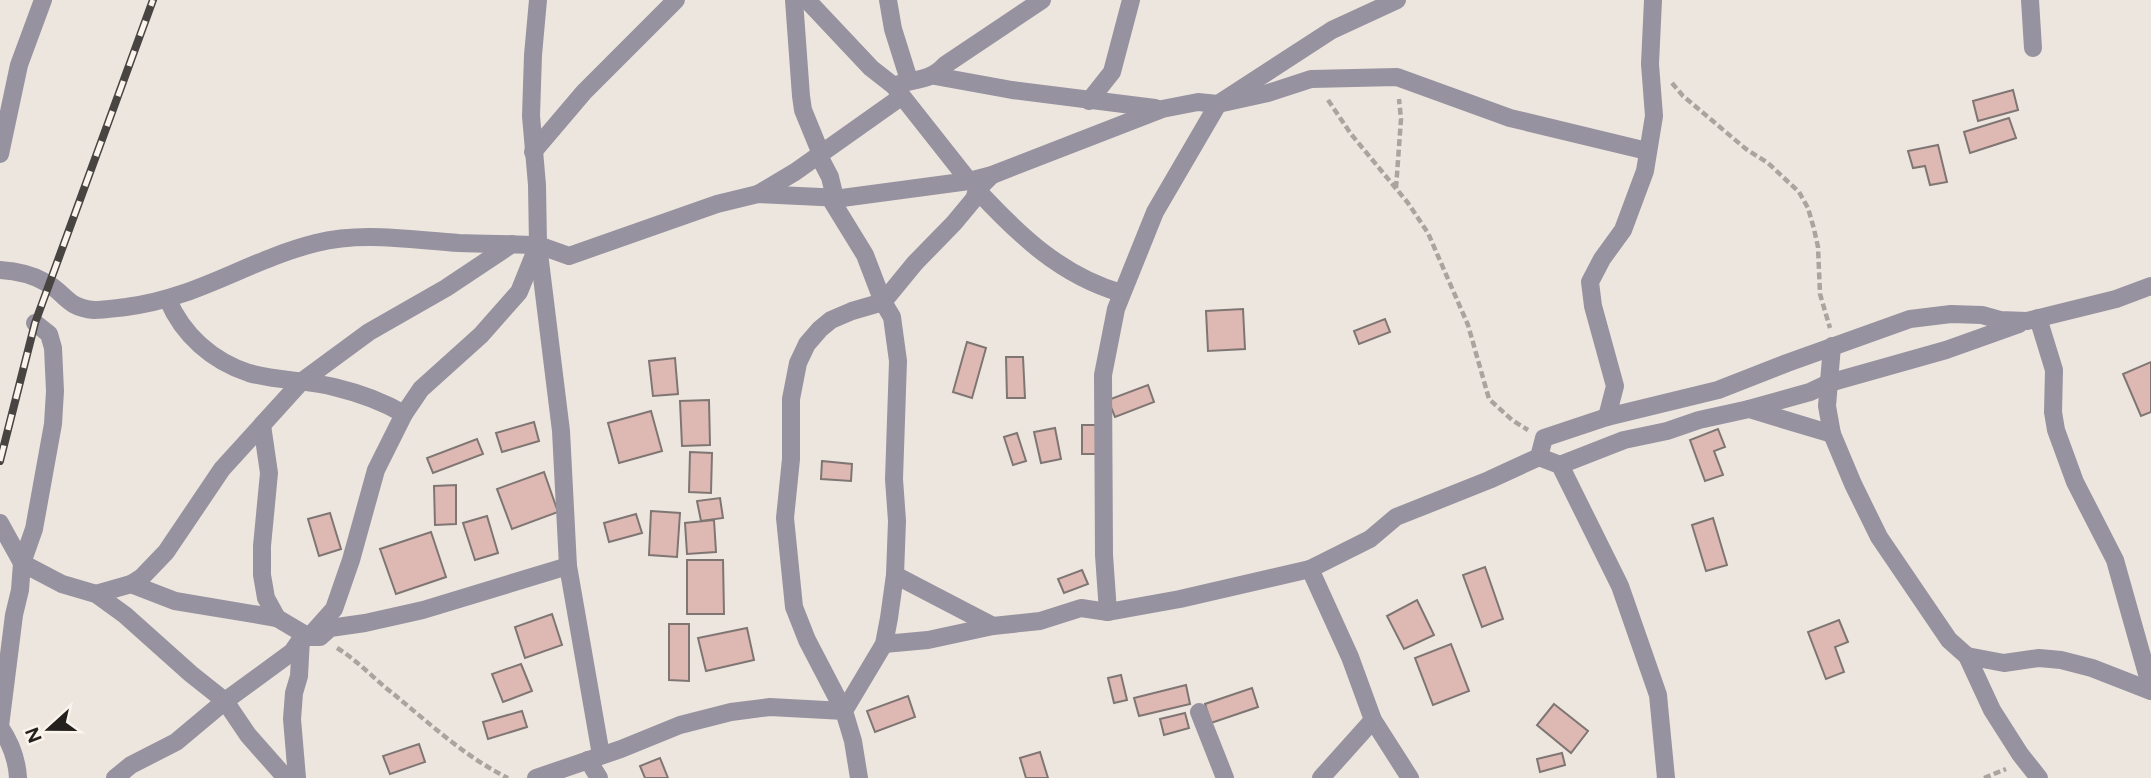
<svg xmlns="http://www.w3.org/2000/svg" width="2151" height="778" font-family="Figtree,sans-serif">
<rect width="100%" height="100%" fill="#ede6df"/>
<g fill="#deb9b3" stroke="#7f7674" stroke-width="2">
<polygon points="2013,90 2018,110 1978,121 1973,101"/>
<polygon points="2009,118 2016,138 1970,153 1964,132"/>
<polygon points="1938,145 1947,182 1930,185 1925,166 1913,168 1908,151"/>
<polygon points="1243,309 1245,349 1208,351 1206,311"/>
<polygon points="1385,319 1390,332 1359,344 1354,331"/>
<polygon points="967,342 986,348 972,398 953,392"/>
<polygon points="1006,357 1023,357 1025,398 1007,398"/>
<polygon points="675,358 678,394 653,396 649,361"/>
<polygon points="2151,362 2151,412 2141,416 2123,374"/>
<polygon points="1148,385 1154,402 1115,417 1108,400"/>
<polygon points="709,400 710,445 682,446 680,401"/>
<polygon points="651,411 662,451 619,463 608,423"/>
<polygon points="534,422 539,441 502,452 496,433"/>
<rect x="1082" y="425" width="19" height="29"/>
<polygon points="1055,428 1061,459 1041,463 1034,432"/>
<polygon points="1718,429 1725,447 1714,451 1723,475 1705,481 1690,440"/>
<polygon points="1017,433 1026,461 1013,465 1004,437"/>
<polygon points="477,439 483,454 433,473 427,458"/>
<polygon points="690,452 712,453 711,493 689,492"/>
<polygon points="822,461 852,464 851,481 821,479"/>
<polygon points="544,472 558,512 512,529 497,489"/>
<polygon points="456,485 456,524 435,525 434,486"/>
<polygon points="720,498 723,518 701,521 697,501"/>
<polygon points="651,511 680,513 677,557 649,555"/>
<polygon points="330,513 341,549 319,556 308,519"/>
<polygon points="636,514 642,533 609,542 604,523"/>
<polygon points="487,516 498,553 475,560 463,523"/>
<polygon points="1713,518 1727,565 1706,571 1692,525"/>
<polygon points="714,520 716,552 687,554 685,523"/>
<polygon points="431,532 446,577 396,594 380,549"/>
<polygon points="687,560 723,560 724,614 687,614"/>
<polygon points="1485,567 1503,619 1482,627 1463,575"/>
<polygon points="1082,570 1088,584 1064,593 1058,579"/>
<polygon points="1417,600 1434,635 1404,649 1387,616"/>
<polygon points="552,614 562,645 525,658 515,627"/>
<polygon points="1839,620 1848,642 1835,647 1844,672 1826,679 1808,632"/>
<polygon points="669,624 689,624 689,681 669,680"/>
<polygon points="747,628 754,660 706,671 698,638"/>
<polygon points="1451,644 1469,691 1433,705 1415,658"/>
<polygon points="521,664 532,691 503,702 492,674"/>
<polygon points="1121,675 1127,700 1114,703 1108,678"/>
<polygon points="1186,685 1190,704 1139,716 1134,698"/>
<polygon points="1252,688 1258,707 1211,723 1205,704"/>
<polygon points="908,696 915,717 875,732 867,711"/>
<polygon points="1554,704 1588,731 1571,753 1537,725"/>
<polygon points="522,711 527,727 488,739 483,722"/>
<polygon points="1185,713 1189,728 1164,735 1160,719"/>
<polygon points="419,744 425,762 390,774 383,756"/>
<polygon points="1040,752 1048,778 1026,778 1020,758"/>
<polygon points="1562,753 1565,765 1540,772 1537,759"/>
<polygon points="660,758 668,778 645,778 640,766"/>
</g>
<g fill="none" stroke-linecap="round" stroke-linejoin="round">
<g stroke="#aaa49f" stroke-width="4.5" stroke-dasharray="7 3.5" stroke-linecap="butt">
<polyline points="1672,83 1683,96 1746,149 1768,163 1799,192 1808,208 1814,229 1818,247 1820,294 1830,328"/>
<polyline points="1328,100 1351,134 1408,203 1428,233 1468,325 1489,399 1512,420 1528,430"/>
<polyline points="1396,188 1401,119 1399,99"/>
<path d="M 337,648 C 357,660 372,677 391,692 C 428,722 465,757 508,778"/>
<polyline points="1984,778 2006,769"/>
</g>
<g stroke="#97929f" stroke-width="18">
<polyline points="538,0 533,55 531,116 537,185 538,245 561,431 568,566 601,755"/>
<polyline points="794,0 801,96 803,110 821,154"/>
<polyline points="807,0 871,68 894,86 969,181"/>
<polyline points="888,0 893,29 909,80"/>
<polyline points="2030,0 2033,48"/>
<polyline points="935,76 1012,90 1155,108"/>
<path d="M 894,86 C 914,78 930,82 945,65 L 1042,0"/>
<polyline points="1089,101 1112,72 1131,0"/>
<polyline points="533,152 584,92 676,0"/>
<polyline points="0,154 19,65 43,0"/>
<polyline points="819,156 830,177 835,198"/>
<path d="M 977,190 C 1019,235 1060,275 1121,293"/>
<polyline points="758,194 795,172 901,97"/>
<polyline points="830,198 865,255 883,302 892,317 898,361 894,479 897,521 895,575 889,618 884,644 844,711 853,741 859,778"/>
<path d="M 0,270 C 16,271 31,274 45,282 C 65,292 66,308 94,310 C 105,310 116,308 126,307 C 198,298 248,260 316,243 C 362,231 412,240 459,243 C 485,244 512,244 538,245"/>
<path d="M 168,300 C 183,335 212,361 249,373 C 276,381 307,380 334,387 C 359,393 382,401 404,414"/>
<polyline points="2038,318 2054,370 2053,412 2056,430 2075,482 2115,560 2151,688"/>
<polyline points="1832,346 1827,406 1832,434 1853,484 1879,537 1949,640 1967,656 1992,710 2020,754 2039,778"/>
<polyline points="1749,409 1810,392 1829,383 1946,350 2019,324"/>
<polyline points="1607,417 1615,386 1593,306 1590,282 1602,259 1623,230 1645,171 1654,116 1650,64 1653,0"/>
<polyline points="262,425 269,473 262,546 262,575 266,598 277,618 309,637 320,637 330,628 365,623 423,610 568,566"/>
<polyline points="1539,457 1560,465 1620,586 1658,695 1666,778"/>
<polyline points="1560,465 1624,440 1667,431 1699,420 1749,409 1832,434"/>
<polyline points="0,523 22,563 62,584 96,594 125,615 191,674 225,701 248,735 286,778"/>
<polyline points="1310,569 1350,657 1373,720 1410,778"/>
<polyline points="895,575 993,626"/>
<polyline points="131,584 175,601 277,618"/>
<polyline points="96,594 131,584 142,577 166,552 222,469 301,382 369,332 446,288 512,244"/>
<polyline points="1108,612 1104,555 1103,375 1116,309 1155,212 1218,104 1268,93 1311,79 1397,77 1510,118 1647,151"/>
<polyline points="884,644 928,640 993,626 1040,621 1081,608 1108,612 1180,599 1310,569 1370,539 1396,517 1489,480 1539,457 1544,438 1607,417 1718,390 1787,363 1910,319 1951,314 1982,315 2000,320 2027,321 2116,299 2151,286"/>
<polyline points="1967,656 2004,663 2039,658 2061,660 2092,668 2151,691"/>
<polyline points="1199,712 1225,778"/>
<polyline points="0,726 14,615 20,590 22,563 34,529 53,424 55,391 53,348 49,334 35,323"/>
<path d="M 0,727 C 11,743 17,759 18,778"/>
<polyline points="588,760 599,778"/>
<polyline points="115,778 131,765 176,742 225,701 292,652 301,639 309,637 334,609 351,560 376,470 404,414 421,389 481,335 519,292 538,245 569,256 717,204 758,194 842,198 969,181 992,175 1162,109 1198,102 1218,104 1332,30 1397,0"/>
<polyline points="297,778 292,719 294,693 299,676 301,639"/>
<polyline points="536,778 621,749 680,725 731,712 770,707 844,711 807,640 794,607 785,518 791,459 791,399 798,363 807,344 820,329 831,320 852,311 883,302 915,263 954,223 974,199 977,190 992,175"/>
<polyline points="1321,778 1373,720"/>
</g>
<defs>
<polyline id="rail" points="0,461 35,323 153,0"/>
</defs>
<use href="#rail" stroke="#484441" stroke-width="8"/>
<use href="#rail" stroke="#faf4ec" stroke-width="5" stroke-dasharray="16" stroke-linecap="butt"/>
</g>
<g transform="translate(49 729) rotate(249)" stroke="#faf4ec" stroke-width="5" paint-order="stroke">
<path d="M0-5L12 26L0 18L-12 26Z" fill="#23201e"/>
<text y="-10" font-size="19" font-weight="bold" text-anchor="middle" fill="#23201e">N</text>
</g>
</svg>
